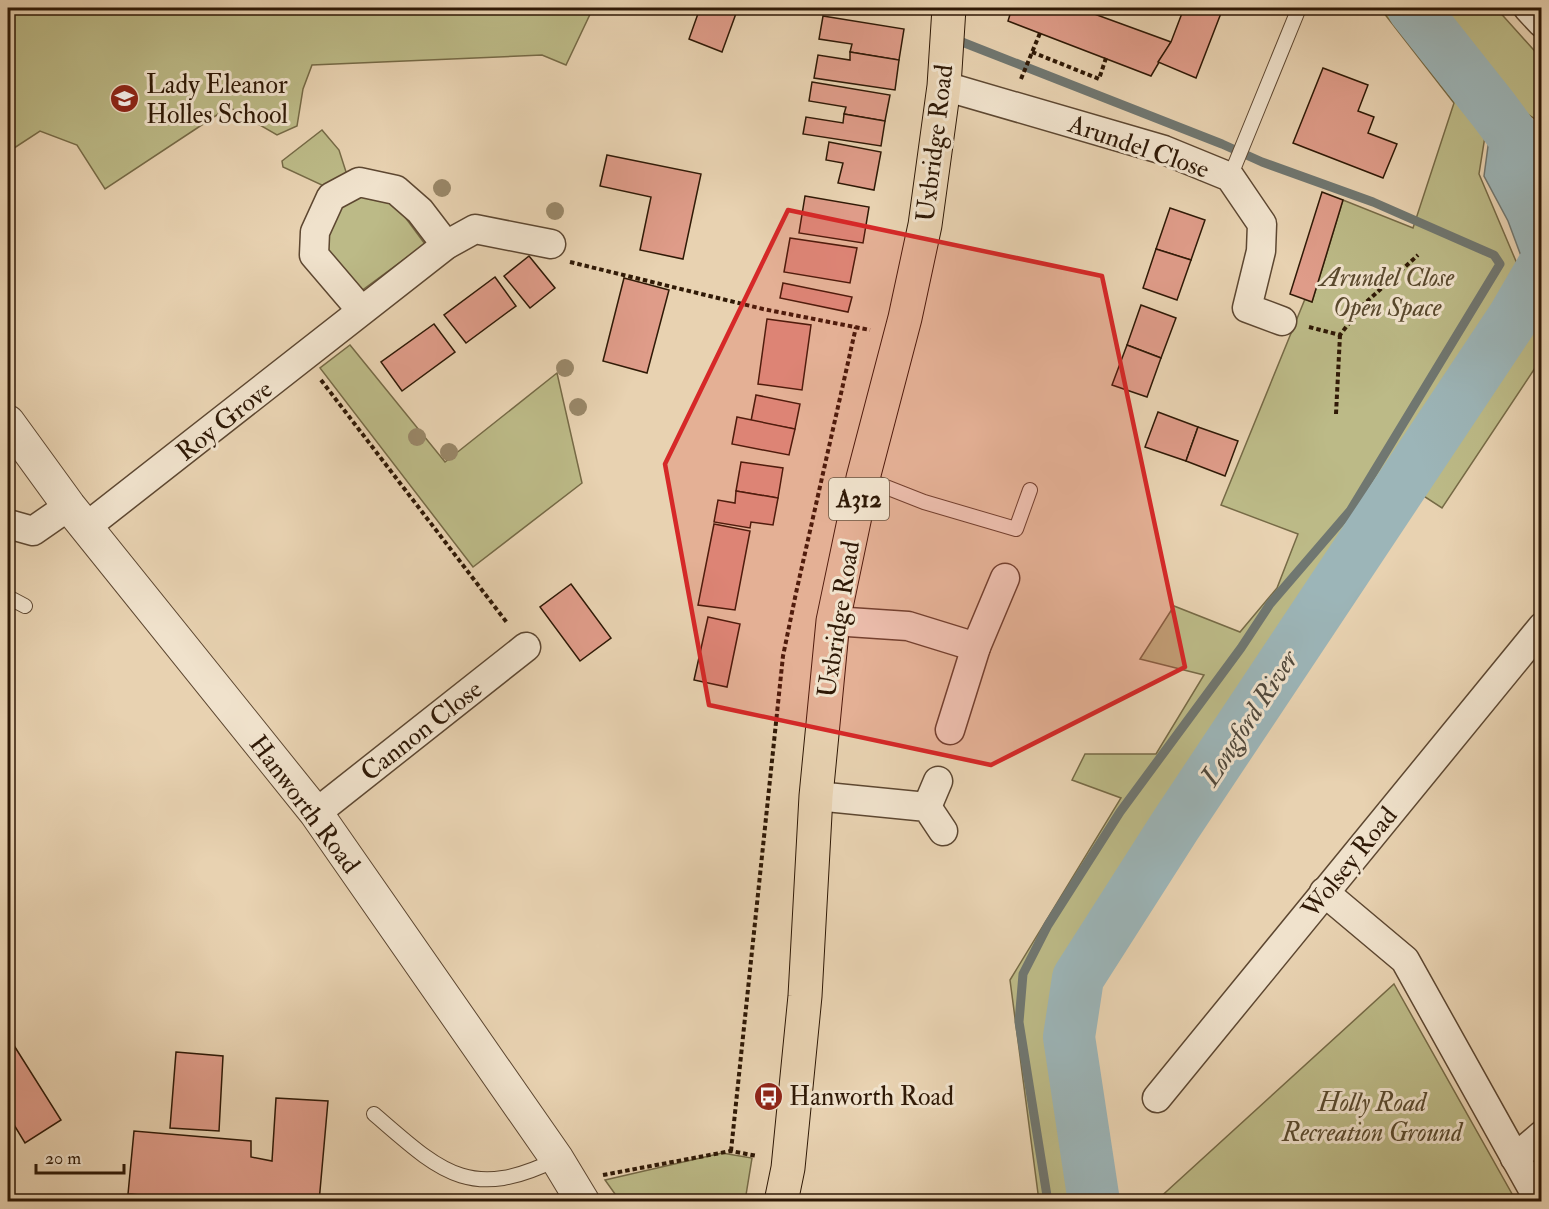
<svg xmlns="http://www.w3.org/2000/svg" width="1549" height="1209" font-family="'IM FELL Double Pica',serif">
<rect width="100%" height="100%" fill="#e8d2b1"/>
<filter id="stains"><feTurbulence type="fractalNoise" baseFrequency=".00333" numOctaves="4"/><feColorMatrix values="0 0 0 0 .2 0 0 0 0 .09 0 0 0 0 .02 0 0 0 .5 -.17"/></filter>
<radialGradient id="worn" r=".72"><stop offset=".6" stop-color="#630" stop-opacity="0"/><stop offset="1" stop-color="#630" stop-opacity=".3"/></radialGradient>
<g fill="#bcba87" stroke="#766a46" stroke-width="1.5">
<polygon points="8,8 593,8 566,65 542,55 312,65 303,89 297,126 277,135 229,107 105,189 77,145 40,131 8,152"/>
<polygon points="1380,8 1408,8 1489,111 1479,174 1518,266 1516,323 1360,532 1350,577 1300,615 1126,882 1125,919 1095,931 1053,1014 1085,1201 1039,1201 1010,980 1121,798 1072,780 1085,754 1156,754 1204,675 1140,659 1174,606 1240,632 1277,588 1298,534 1221,505 1305,299 1312,302 1343,200 1413,228 1454,103"/>
<polygon points="1437,8 1496,8 1541,58 1541,123 1515,106"/>
<polygon points="322,130 339,150 347,175 326,187 283,167 282,161"/>
<polygon points="362,195 390,203 402,213 425,244 357,294 326,251 326,228 340,203"/>
<polygon points="1541,314 1541,359 1442,508 1419,493"/>
<polygon points="350,345 445,462 557,373 582,483 473,567 320,368"/>
<polygon points="1394,984 1516,1201 1155,1201 1156,1201"/>
<polygon points="722,1153 752,1158 745,1201 620,1201 605,1180"/>
</g>
<polygon fill="#9cb5b8" stroke="#707771" stroke-width="1.5" points="1493,109 1541,137 1541,294 1513,318 1524,264 1508,221 1484,176"/>
<g fill="none" stroke-linecap="round" stroke-linejoin="round">
<polyline stroke="#707771" stroke-width="9" points="962,42 1222,144 1262,162 1373,202 1494,255 1500,264 1350,511 1270,604 1241,648 1120,812 1048,925 1023,974 1019,1022 1048,1202"/>
<g stroke="#9cb5b8" stroke-width="52">
<polyline points="1413,8 1493,109 1542,175"/>
<polyline points="1094,1202 1069,1037 1078,978 1175,826 1513,318 1542,268"/>
</g>
</g>
<g fill="#df9c89" stroke="#2f1906" stroke-width="1.5">
<polygon points="621,8 640,8 637,14"/>
<polygon points="700,8 738,8 722,52 689,39"/>
<polygon points="1012,8 1078,8 1171,42 1151,76 1008,21"/>
<polygon points="1184,8 1223,8 1196,78 1158,62 1171,42"/>
<polygon points="823,16 904,29 899,60 850,52 852,44 819,39"/>
<polygon points="850,52 899,60 895,90 814,78 818,55 850,60"/>
<polygon points="1323,68 1368,85 1358,111 1374,117 1368,133 1397,144 1383,178 1293,143"/>
<polygon points="812,82 890,95 885,121 844,114 846,107 809,101"/>
<polygon points="844,114 885,121 881,146 803,134 806,117 843,123"/>
<polygon points="829,142 881,152 874,190 838,183 843,163 826,160"/>
<polygon points="607,155 701,174 683,259 640,250 651,197 600,186"/>
<polygon points="1322,192 1343,200 1312,302 1290,294"/>
<polygon points="805,196 869,207 863,243 799,233"/>
<polygon points="1170,208 1205,220 1191,260 1156,249"/>
<polygon points="790,238 857,248 850,283 784,272"/>
<polygon points="1156,249 1191,260 1177,300 1143,288"/>
<polygon points="529,256 555,288 530,308 504,276"/>
<polygon points="495,277 516,306 466,343 444,315"/>
<polygon points="624,278 669,290 647,373 603,361"/>
<polygon points="783,283 852,297 848,312 780,298"/>
<polygon points="1141,305 1176,318 1161,358 1127,345"/>
<polygon points="767,319 811,325 802,390 758,384"/>
<polygon points="434,324 455,352 402,391 381,362"/>
<polygon points="1127,345 1161,358 1147,397 1112,385"/>
<polygon points="756,395 800,404 795,429 751,421"/>
<polygon points="1158,412 1198,427 1186,461 1145,447"/>
<polygon points="737,417 795,429 789,455 732,444"/>
<polygon points="1198,427 1238,441 1225,476 1186,461"/>
<polygon points="741,462 783,468 778,498 736,491"/>
<polygon points="736,491 778,498 773,525 751,522 750,528 714,522 718,500 735,503"/>
<polygon points="714,524 750,531 735,610 698,605"/>
<polygon points="571,584 611,638 580,661 540,607"/>
<polygon points="708,617 740,624 727,687 694,680"/>
<polygon points="8,1036 61,1120 25,1143 8,1115"/>
<polygon points="176,1052 223,1056 219,1131 170,1128"/>
<polygon points="276,1098 328,1101 319,1202 154,1202 154,1196 128,1194 134,1131 251,1141 251,1157 272,1161"/>
</g>
<g fill="none" stroke-linecap="round" stroke-linejoin="round">
<defs>
<g id="service">
<polyline points="1230,177 1299,8"/>
<polyline points="863,478 924,502 1016,529 1030,490"/>
<polyline points="8,597 25,606"/>
<path d="M 374,1114 C 439,1170 469,1203 557,1159"/>
</g>
<g id="minor">
<polyline points="1528,8 1542,23"/>
<polyline points="944,86 1164,150 1230,177 1262,224 1261,251 1247,308 1282,321"/>
<polyline points="361,310 314,255 315,232 331,197 359,182 396,190 420,211 446,245"/>
<polyline points="8,524 33,531 69,506"/>
<polyline points="86,527 446,245 475,229 551,244"/>
<polyline points="833,621 908,626 976,647"/>
<polyline points="950,730 976,647 1005,578"/>
<polyline points="816,796 927,807 943,831"/>
<polyline points="927,807 938,781"/>
<polyline points="316,813 526,647"/>
<polyline points="1324,892 1405,960 1540,1202"/>
<polyline points="1157,1098 1542,627"/>
<polyline points="1515,1158 1542,1135"/>
</g>
<polyline id="tertiary" points="8,422 69,506 316,813 557,1159 583,1202"/>
<polyline id="primary" points="781,1202 788,1168 805,996 816,796 833,621 863,478 905,318 925,225 944,86 949,8"/>
</defs>
<use href="#service" stroke="#5d4731" stroke-width="16"/>
<use href="#minor" stroke="#5d4731" stroke-width="31"/>
<use href="#tertiary" stroke="#5d4731" stroke-width="35"/>
<use href="#primary" stroke="#2f1906" stroke-width="35"/>
<g stroke="#2f1906" stroke-width="4" stroke-dasharray="4.5 3" stroke-linecap="butt">
<polyline points="1032,52 1099,79 1106,58"/>
<polyline points="1021,79 1040,33"/>
<polyline points="570,262 763,309 870,330"/>
<polyline points="1309,327 1340,335 1363,305 1418,255"/>
<polyline points="321,380 508,624"/>
<polyline points="1336,414 1340,335"/>
<polyline points="731,1151 783,656 796,593 856,327"/>
<polyline points="603,1175 731,1151 757,1156"/>
</g>
<use href="#service" stroke="#f0e2cc" stroke-width="14"/>
<use href="#minor" stroke="#f0e2cc" stroke-width="28"/>
<use href="#tertiary" stroke="#f0e2cc" stroke-width="33"/>
<use href="#primary" stroke="#e8d2b1" stroke-width="33"/>
</g>
<g fill="#998768">
<circle cx="442" cy="188" r="9"/>
<circle cx="555" cy="211" r="9"/>
<circle cx="565" cy="368" r="9"/>
<circle cx="578" cy="407" r="9"/>
<circle cx="417" cy="437" r="9"/>
<circle cx="449" cy="452" r="9"/>
</g>
<path fill="#d62828" fill-opacity="0.2" stroke="#d62828" stroke-width="4.5" stroke-linejoin="round" d="M 788,210 L 1102,276 L 1185,667 L 991,765 L 709,705 L 665,464 Z"/>
<defs>
<symbol id="school-disc" viewBox="-11 -11 22 22"><circle r="9.5" fill="#8f2418" stroke="#f0e2cc"/><path d="M0-5L7-2L0 1L-7-2ZM-4 1L0 2.5L4 1V4Q0 6-4 4Z" fill="#fff"/></symbol>
<symbol id="bus-disc" viewBox="-11 -11 22 22"><circle r="9.5" fill="#8f2418" stroke="#f0e2cc"/><path d="M-5-6H5V4H4V6H2V4H-2V6H-4V4H-5ZM-3.5-4V0h7V-4ZM-3.5 1.2v1.5H-2V1.2ZM2 1.2v1.5H3.5V1.2Z" fill="#fff"/></symbol>
</defs>
<g fill-rule="evenodd">
<use href="#school-disc" x="108" y="82" width="33" height="33"/>
<use href="#bus-disc" x="752" y="1080" width="33" height="33"/>
</g>
<g text-anchor="middle" stroke-width="6" stroke-linejoin="round" paint-order="stroke">
<rect fill="#f0e2cc" stroke="#695541" stroke-width="1.5" x="829" y="478" width="60" height="42" rx="4.5"/>
<g font-size="24" font-weight="bold" fill="#2f1906">
<text x="859" y="507">A312</text>
</g>
<g font-size="26" fill="#2f1906" stroke="#f0e2cc" text-anchor="start">
<text x="146" y="93">Lady Eleanor<tspan x="146" dy="30">Holles School</tspan></text>
<text x="789" y="1105">Hanworth Road</text>
</g>
<g font-size="26" fill="#2f1906" stroke="#f0e2cc">
<text transform="translate(934 143) rotate(-83)" y="9">Uxbridge Road</text>
<text transform="translate(1139 146) rotate(19)" y="9">Arundel Close</text>
<text transform="translate(224 420) rotate(-38)" y="9">Roy Grove</text>
<text transform="translate(838 619) rotate(-81)" y="9">Uxbridge Road</text>
<text transform="translate(421 730) rotate(-38)" y="9">Cannon Close</text>
<text transform="translate(305 804) rotate(53)" y="9">Hanworth Road</text>
<text transform="translate(1349 862) rotate(-51)" y="9">Wolsey Road</text>
</g>
<g font-size="26" font-style="italic" fill="#59492d" stroke="#f0e2cc">
<text x="1387" y="286">Arundel Close<tspan x="1387" dy="30">Open Space</tspan></text>
<text x="1372" y="1111">Holly Road<tspan x="1372" dy="30">Recreation Ground</tspan></text>
</g>
<g font-size="27" font-style="italic" fill="#50483b" stroke="#f0e2cc">
<text transform="translate(1249 718) rotate(-57)" y="9">Longford River</text>
</g>
</g>
<rect width="1549" height="1209" fill="none" stroke="#e8d2b1" stroke-width="30"/>
<rect x="9" y="9" width="1531" height="1191" fill="none" stroke="#2f1906" stroke-width="3"/>
<rect x="15" y="15" width="1519" height="1179" fill="none" stroke="#2f1906" stroke-width="1.5"/>
<path d="M36 1164v9h88v-9" fill="none" stroke="#2f1906" stroke-width="3"/>
<text x="45" y="1164" font-size="18" fill="#2f1906" stroke="#f0e2cc" stroke-width="4.5" paint-order="stroke">20 m</text>
<rect width="100%" height="100%" filter="url(#stains)"/>
<rect width="100%" height="100%" fill="url(#worn)"/>
</svg>
